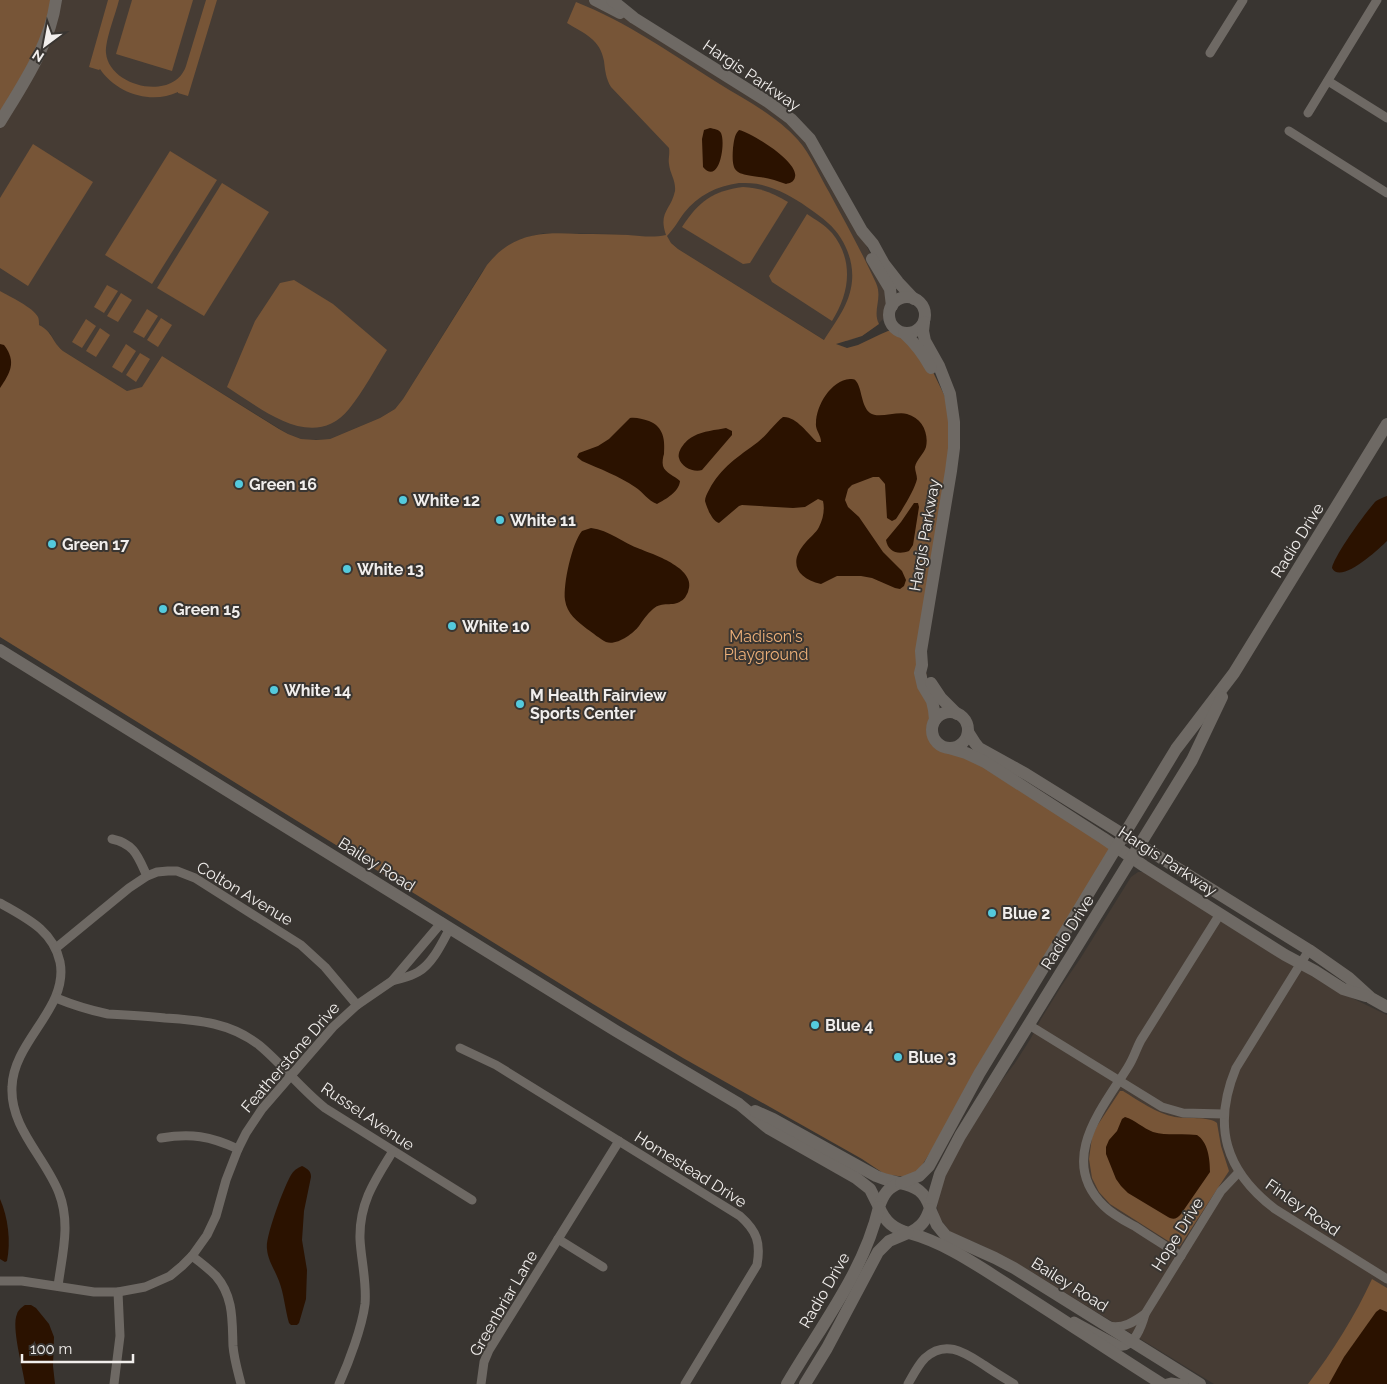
<svg xmlns="http://www.w3.org/2000/svg" width="1387" height="1384" font-family="Raleway,sans-serif">
<rect width="100%" height="100%" fill="#393531"/>
<g fill="#463c34">
<polygon points="56,0 595,0 791,119 862,231 867,247 877,268 891,309 890,312 875,327 862,336 848,341 826,341 678,249 671,243 666,236 652,238 616,234 544,233 521,239 505,248 499,253 482,272 403,399 395,409 380,418 330,439 309,440 301,439 288,434 162,356 142,388 127,391 63,351 56,344 50,333 39,325 38,319 36,314 29,309 0,291 0,122"/>
<polygon points="1138,872 1144,872 1354,999 1387,1015 1387,1384 1214,1384 1028,1270 983,1246 950,1232 939,1217 937,1207 942,1180 967,1135 1002,1080 1015,1063 1031,1038 1041,1019 1062,985 1080,959 1131,877"/>
</g>
<g fill="#775537" fill-rule="evenodd">
<polygon points="0,0 56,0 55,8 0,122"/>
<path d="M 108,0 L 119,0 C 116,13 105,40 106,53 C 109,87 174,102 186,66 L 206,0 L 217,0 L 188,96 L 178,93 L 178,92 C 151,105 116,93 100,69 L 99,70 L 89,67 Z"/>
<polygon points="132,0 193,0 172,71 116,54"/>
<path d="M 576,2 C 627,22 672,54 718,83 C 745,100 776,115 798,140 C 811,155 819,175 829,192 C 845,222 862,252 876,283 C 883,299 872,310 879,324 L 862,336 L 836,344 L 847,348 L 858,345 L 881,334 L 888,331 L 899,331 L 932,370 L 952,411 L 954,422 L 922,642 L 933,725 C 930,744 943,747 958,750 L 1116,847 L 964,1099 L 914,1178 L 890,1175 L 883,1173 L 862,1159 L 683,1058 L 593,1004 L 0,637 L 0,291 C 9,296 34,308 38,317 C 39,319 39,323 39,325 C 53,332 52,342 63,351 L 127,391 L 142,387 L 162,356 L 279,429 L 288,434 L 301,439 L 316,440 L 330,439 L 380,418 L 395,409 L 403,399 L 487,265 C 513,232 543,232 581,234 C 597,234 612,234 628,235 C 641,236 653,238 666,235 C 658,212 671,210 675,191 C 676,180 670,174 669,164 C 668,159 670,154 669,148 L 611,87 C 606,79 605,70 604,61 C 600,39 585,34 567,23 ZM 739,183 C 747,183 755,183 762,185 C 778,189 793,197 807,207 C 814,212 822,217 828,223 C 844,237 854,260 852,281 C 850,304 836,321 824,340 L 678,249 L 671,243 L 667,236 C 674,229 678,221 684,213 C 698,195 717,186 739,183 Z"/>
<polygon points="33,144 93,182 28,286 0,268 0,198"/>
<polygon points="170,151 217,180 152,284 105,255"/>
<polygon points="222,183 269,212 204,316 157,288"/>
<path d="M 743,187 C 761,188 773,193 788,202 L 750,263 L 743,264 L 682,227 C 699,201 713,191 743,187 Z"/>
<path d="M 807,214 C 816,220 825,225 832,233 C 854,260 850,293 832,321 L 772,282 L 769,276 Z"/>
<path d="M 294,280 L 333,304 L 387,350 C 375,369 363,392 349,409 C 313,453 262,409 227,387 L 255,321 L 280,283 Z"/>
<polygon points="107,285 118,291 104,313 94,307"/>
<polygon points="121,293 132,300 118,322 107,316"/>
<polygon points="147,309 158,316 144,338 133,332"/>
<polygon points="161,318 172,325 158,347 147,340"/>
<polygon points="86,319 96,326 82,348 72,342"/>
<polygon points="100,328 110,335 96,357 86,351"/>
<polygon points="126,344 136,351 122,373 112,367"/>
<polygon points="140,353 150,359 136,382 126,375"/>
<path d="M 1120,1091 L 1123,1091 C 1139,1101 1156,1113 1175,1117 C 1186,1119 1209,1116 1217,1123 L 1221,1146 L 1229,1171 L 1180,1246 L 1176,1246 L 1110,1204 L 1099,1192 L 1092,1178 L 1089,1159 L 1092,1137 L 1097,1126 Z"/>
<path d="M 1372,1279 L 1387,1288 L 1387,1384 L 1308,1384 C 1333,1351 1355,1316 1372,1279 Z"/>
</g>
<g fill="#2b1200">
<path d="M 710,128 C 714,129 719,129 721,133 C 726,144 719,186 703,167 L 702,139 L 704,130 Z"/>
<path d="M 739,130 C 752,133 799,162 795,177 C 794,182 790,183 786,184 C 777,181 769,178 759,177 C 737,173 731,175 733,148 C 734,142 734,135 739,130 Z"/>
<path d="M 0,344 L 4,345 C 17,362 10,373 0,388 Z"/>
<path d="M 850,379 C 852,379 855,379 856,381 C 862,388 861,406 870,413 C 878,419 897,411 907,414 C 922,418 929,433 926,447 C 924,454 916,460 915,467 C 915,471 917,475 917,479 C 915,489 902,510 896,519 L 892,521 L 887,518 L 885,484 L 879,477 L 873,477 L 852,485 L 848,489 L 845,500 L 848,507 L 859,517 L 883,552 L 902,571 L 906,580 L 904,586 L 900,589 L 895,588 L 872,578 L 861,576 L 837,576 L 821,584 C 796,578 788,562 806,542 C 810,537 816,533 819,527 C 823,519 825,510 823,501 L 818,499 L 805,507 L 793,508 L 742,505 L 739,506 L 719,523 C 714,521 712,517 709,512 C 708,509 706,505 705,501 C 705,497 707,494 709,490 C 721,467 738,457 758,442 C 767,435 774,424 783,417 C 796,416 808,434 817,442 L 821,442 C 821,435 815,430 816,423 C 816,406 831,380 850,379 Z"/>
<path d="M 630,418 C 636,417 642,419 649,421 C 664,427 665,440 664,454 C 663,457 662,462 663,466 C 665,473 675,476 680,481 C 679,492 666,499 657,504 C 648,501 643,492 635,487 C 619,476 600,469 582,461 L 577,457 L 579,453 L 598,446 L 609,439 Z"/>
<path d="M 726,428 L 732,431 L 732,435 L 702,470 C 694,473 681,467 679,458 C 677,450 687,439 694,436 C 703,431 716,430 726,428 Z"/>
<path d="M 1387,496 L 1387,541 C 1378,550 1340,585 1332,568 C 1334,556 1367,510 1376,501 C 1380,499 1383,497 1387,496 Z"/>
<path d="M 914,503 L 918,503 L 919,507 L 913,545 L 909,551 C 898,555 888,552 886,540 L 901,522 Z"/>
<path d="M 591,528 C 609,530 623,543 640,549 C 655,555 698,569 688,592 C 686,596 685,599 681,601 C 673,607 662,601 653,609 C 647,614 643,620 639,626 C 633,634 616,646 606,642 C 600,639 593,633 587,629 C 577,621 567,614 565,600 C 563,584 572,543 582,531 Z"/>
<path d="M 1125,1117 C 1135,1120 1143,1128 1153,1132 C 1167,1136 1182,1133 1197,1135 C 1208,1142 1210,1159 1210,1172 L 1181,1214 C 1177,1219 1173,1220 1168,1217 L 1128,1193 L 1121,1186 L 1116,1179 L 1106,1154 L 1106,1147 L 1109,1140 L 1117,1131 L 1122,1119 Z"/>
<path d="M 302,1166 C 308,1169 311,1171 311,1177 L 304,1211 L 302,1240 L 307,1270 L 306,1299 L 299,1323 L 297,1325 L 291,1325 L 289,1323 C 285,1309 284,1294 279,1281 C 275,1270 268,1261 267,1249 C 265,1237 284,1187 291,1175 C 293,1171 297,1168 302,1166 Z"/>
<path d="M 0,1199 C 8,1217 11,1241 7,1261 L 5,1262 L 0,1259 Z"/>
<path d="M 25,1305 L 31,1305 L 36,1308 L 49,1324 L 54,1337 L 53,1366 L 55,1384 L 25,1384 C 23,1368 11,1327 17,1314 C 18,1310 22,1307 25,1305 Z"/>
<polygon points="1380,1309 1387,1312 1387,1384 1329,1384 1344,1357 1376,1312"/>
</g>
<g fill="none" stroke-linecap="round" stroke-linejoin="round">
<g stroke="#6e6964" stroke-width="9">
<polyline points="1210,53 1243,0"/>
<polyline points="1328,81 1387,118"/>
<polyline points="1308,113 1377,0"/>
<polyline points="1289,131 1387,193"/>
<path d="M 112,839 C 135,844 138,857 147,876"/>
<path d="M 0,903 C 26,918 53,930 60,962 C 69,1008 13,1041 12,1087 C 10,1128 45,1157 59,1193 C 71,1224 62,1255 58,1286"/>
<polyline points="56,948 129,888 147,876 157,872 168,871 177,871 195,878 301,945 325,967 357,1005"/>
<path d="M 1309,950 L 1236,1068 C 1212,1126 1225,1171 1275,1209 L 1387,1279"/>
<path d="M 392,981 C 401,978 410,977 418,972 C 433,963 442,943 450,928"/>
<path d="M 56,998 C 73,1005 89,1010 108,1014 C 127,1015 146,1016 165,1018 C 199,1020 231,1023 259,1045 C 282,1064 301,1089 325,1108 L 472,1200"/>
<polyline points="1029,1025 1162,1107 1183,1113 1224,1114"/>
<path d="M 460,1048 L 496,1065 L 740,1216 C 757,1231 761,1243 757,1265 L 685,1384"/>
<path d="M 161,1138 C 191,1133 210,1136 238,1149"/>
<polyline points="558,1239 603,1267"/>
<path d="M 192,1256 C 200,1262 209,1269 216,1276 C 234,1297 232,1321 233,1346 C 234,1359 238,1372 241,1384"/>
<path d="M 1181,1256 C 1166,1246 1151,1237 1136,1227 C 1125,1221 1113,1215 1104,1206 C 1057,1160 1102,1109 1128,1067 C 1134,1058 1136,1049 1141,1040 L 1220,914"/>
<polyline points="0,1281 22,1281 94,1292 118,1292 145,1287 170,1276 182,1266 192,1256 207,1235 216,1216 226,1180 238,1149 246,1133 262,1109 333,1027 357,1005 392,981 442,922"/>
<path d="M 1074,1321 L 1120,1346 C 1134,1348 1142,1325 1145,1314 L 1221,1191 L 1239,1172"/>
<path d="M 1109,1326 C 1123,1329 1134,1322 1145,1314"/>
<polyline points="114,1384 120,1336 118,1292"/>
<path d="M 339,1384 C 349,1362 362,1327 365,1304 C 367,1282 361,1260 360,1239 C 359,1203 375,1180 393,1151"/>
<polyline points="481,1384 484,1362 489,1350 619,1141"/>
<path d="M 908,1384 C 913,1375 918,1365 925,1358 C 946,1339 965,1353 984,1365 C 994,1372 1004,1378 1014,1384"/>
<polyline points="1163,1384 1171,1382 1184,1384"/>
</g>
<g stroke="#6e6964" stroke-width="12">
<polyline points="595,0 620,13"/>
<polyline points="612,0 634,18 768,102 791,119 810,139 862,231 873,244 884,264 898,282 914,299"/>
<path d="M 0,122 C 23,84 50,45 56,0"/>
<polyline points="872,259 890,289 892,306"/>
<circle cx="907" cy="315" r="18"/>
<polyline points="924,322 923,331 925,341 939,366 950,394 954,422 954,448 951,471 921,651 922,665 920,673 923,686 932,701 934,710 935,720"/>
<path d="M 904,333 C 915,343 924,355 931,368"/>
<polyline points="0,650 616,1031 739,1104 768,1128 856,1178 870,1189 879,1207"/>
<polyline points="931,683 941,698 957,714"/>
<circle cx="950" cy="730" r="18"/>
<polyline points="968,732 975,743 979,748 1026,774 1309,950 1349,978 1371,998 1387,1007"/>
<polyline points="949,748 966,753 985,762 1103,838 1144,866 1285,955 1315,971 1343,989 1366,996"/>
<polyline points="755,1111 773,1119 876,1176 884,1179 900,1183"/>
<path d="M 900,1183 C 916,1186 925,1192 930,1208 C 926,1221 921,1227 909,1233 C 894,1229 885,1222 879,1207 C 883,1195 888,1187 900,1183 Z"/>
<polyline points="901,1183 919,1176 929,1166 979,1074 1176,749 1234,673 1387,424"/>
<polyline points="930,1208 940,1174 960,1136 1192,760 1222,697"/>
<polyline points="930,1209 937,1225 946,1236 995,1258 1014,1268 1200,1384"/>
<path d="M 909,1233 C 946,1243 978,1266 1010,1286 C 1061,1318 1111,1352 1162,1384"/>
<path d="M 787,1384 C 820,1327 864,1272 879,1207"/>
<polyline points="805,1384 827,1348 878,1252 889,1241 908,1233"/>
</g>
</g>
<g fill="#54cadd" stroke="#393531" stroke-width="2">
<circle cx="239" cy="484" r="5"/>
<circle cx="403" cy="500" r="5"/>
<circle cx="500" cy="520" r="5"/>
<circle cx="52" cy="544" r="5"/>
<circle cx="347" cy="569" r="5"/>
<circle cx="163" cy="609" r="5"/>
<circle cx="452" cy="626" r="5"/>
<circle cx="274" cy="690" r="5"/>
<circle cx="520" cy="704" r="5"/>
<circle cx="992" cy="913" r="5"/>
<circle cx="815" cy="1025" r="5"/>
<circle cx="898" cy="1057" r="5"/>
</g>
<g text-anchor="middle" stroke-width="4" stroke-linejoin="round" paint-order="stroke">
<g font-size="16" fill="#f1eeec" stroke="#393531">
<text transform="translate(752 75) rotate(34)" y="6">Hargis Parkway</text>
<text transform="translate(924 535) rotate(-80)" y="6">Hargis Parkway</text>
<text transform="translate(1297 540) rotate(-58)" y="6">Radio Drive</text>
<text transform="translate(1168 861) rotate(33)" y="6">Hargis Parkway</text>
<text transform="translate(377 864) rotate(32)" y="6">Bailey Road</text>
<text transform="translate(245 893) rotate(31)" y="6">Colton Avenue</text>
<text transform="translate(1067 932) rotate(-58)" y="6">Radio Drive</text>
<text transform="translate(290 1057) rotate(-49)" y="6">Featherstone Drive</text>
<text transform="translate(368 1116) rotate(34)" y="6">Russel Avenue</text>
<text transform="translate(691 1169) rotate(32)" y="6">Homestead Drive</text>
<text transform="translate(1303 1207) rotate(35)" y="6">Finley Road</text>
<text transform="translate(1177 1234) rotate(-58)" y="6">Hope Drive</text>
<text transform="translate(1070 1284) rotate(32)" y="6">Bailey Road</text>
<text transform="translate(824 1290) rotate(-60)" y="6">Radio Drive</text>
<text transform="translate(503 1303) rotate(-60)" y="6">Greenbriar Lane</text>
</g>
<g font-size="16" font-weight="bold" fill="#f1eeec" stroke="#393531" text-anchor="start">
<text x="249" y="490">Green 16</text>
<text x="413" y="506">White 12</text>
<text x="510" y="526">White 11</text>
<text x="62" y="550">Green 17</text>
<text x="357" y="575">White 13</text>
<text x="173" y="615">Green 15</text>
<text x="462" y="632">White 10</text>
<text x="284" y="696">White 14</text>
<text x="530" y="701">M Health Fairview<tspan x="530" dy="18">Sports Center</tspan></text>
<text x="1002" y="919">Blue 2</text>
<text x="825" y="1031">Blue 4</text>
<text x="908" y="1063">Blue 3</text>
</g>
<g font-size="16" fill="#edb079" stroke="#393531">
<text x="766" y="642">Madison's<tspan x="766" dy="18">Playground</tspan></text>
</g>
</g>
<g transform="translate(45 45) rotate(212)" stroke="#393531" stroke-width="4" paint-order="stroke">
<path d="M0-4L9 19L0 12L-9 19Z" fill="#f1eeec"/>
<text y="-8" font-size="14" font-weight="bold" text-anchor="middle" fill="#f1eeec">N</text>
</g>
<path d="M22 1354v8h111v-8" fill="none" stroke="#f1eeec" stroke-width="2.5"/>
<text x="30" y="1354" font-size="15" fill="#f1eeec" stroke="#393531" stroke-width="4" paint-order="stroke">100 m</text>
</svg>
